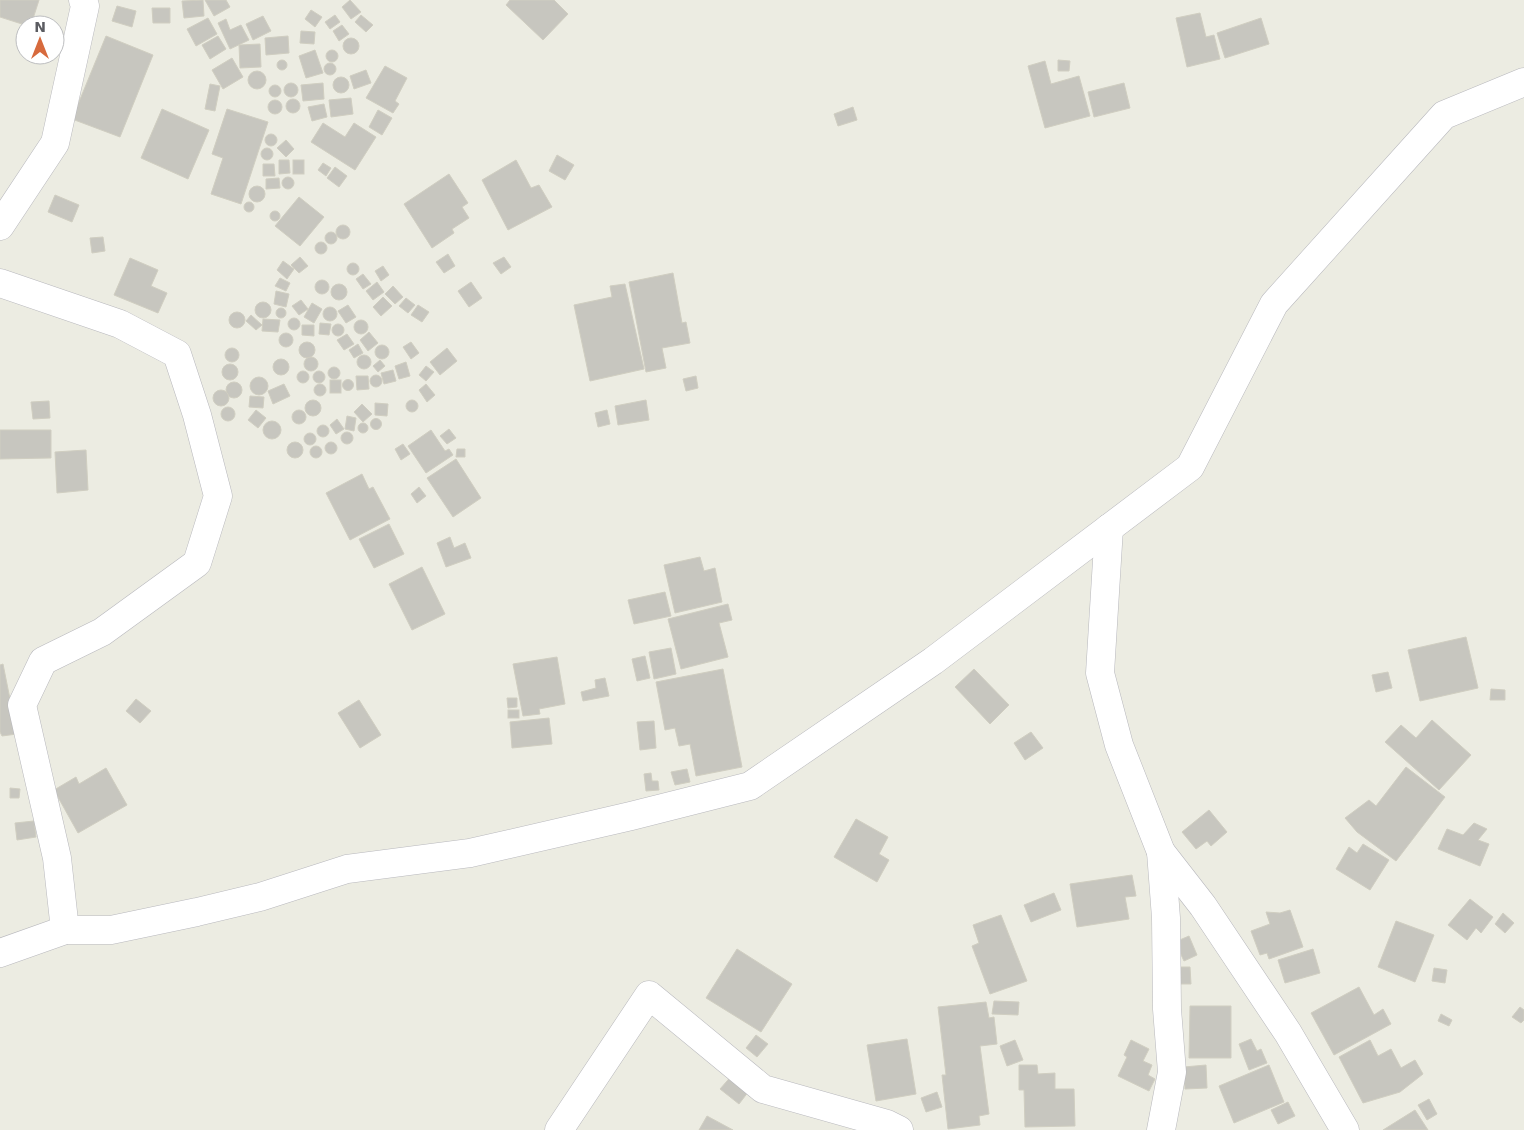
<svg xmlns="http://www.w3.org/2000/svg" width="1524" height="1130" font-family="'DejaVu Sans',sans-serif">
<rect width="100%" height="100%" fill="#ecece2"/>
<g fill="#c7c6bf" stroke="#d0cec1">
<polygon points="0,0 39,0 31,25 25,25 0,17"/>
<polygon points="203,0 204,16 184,18 182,1"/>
<polygon points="205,0 226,0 230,7 214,16"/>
<polygon points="350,0 361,12 351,19 342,7"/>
<polygon points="510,0 554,0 568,14 543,40 506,5"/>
<polygon points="117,6 136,11 132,27 112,21"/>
<polygon points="152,8 170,8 170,23 153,23"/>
<polygon points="311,10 322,17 315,27 305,19"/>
<polygon points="1200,13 1206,37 1214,35 1220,59 1187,67 1176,18"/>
<polygon points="335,15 340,22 330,29 325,22"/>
<polygon points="361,15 373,25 366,32 355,22"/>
<polygon points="263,16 271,31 253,40 246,24"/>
<polygon points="208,18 217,34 196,46 187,29"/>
<polygon points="1261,18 1269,44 1225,58 1217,33"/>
<polygon points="226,19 230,30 241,25 249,40 230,49 218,23"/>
<polygon points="342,25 349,34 339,41 333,31"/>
<polygon points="301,31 315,32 314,44 300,43"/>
<polygon points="106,36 153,55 120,137 72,119"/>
<polygon points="218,36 226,49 210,59 202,45"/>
<polygon points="288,36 289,53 266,55 265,38"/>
<circle cx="351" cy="46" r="8"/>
<polygon points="260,44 261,67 240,68 239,45"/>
<circle cx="332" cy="56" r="6"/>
<polygon points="315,50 323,73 306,78 299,56"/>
<polygon points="232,58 243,77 223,89 212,70"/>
<circle cx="282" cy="65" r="5"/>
<polygon points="1058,60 1070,61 1069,71 1058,71"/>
<polygon points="1045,61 1051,84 1079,76 1090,116 1045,128 1028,66"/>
<circle cx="330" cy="69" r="6"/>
<polygon points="385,66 407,78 395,101 399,104 393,113 366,98"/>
<polygon points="366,70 371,83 354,89 350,76"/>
<circle cx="257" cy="80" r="9"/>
<circle cx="341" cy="85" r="8"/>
<polygon points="323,83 324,99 303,101 301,85"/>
<polygon points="1124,83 1130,108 1094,117 1088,92"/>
<circle cx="291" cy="90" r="7"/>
<polygon points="210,84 220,86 215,111 205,109"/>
<circle cx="275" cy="91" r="6"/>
<polygon points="351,98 353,114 331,117 329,100"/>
<circle cx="293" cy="106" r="7"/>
<circle cx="275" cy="107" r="7"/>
<polygon points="324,104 327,117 312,121 308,107"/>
<polygon points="853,107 857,120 838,126 834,114"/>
<polygon points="162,109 209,130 188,179 141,158"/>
<polygon points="227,109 268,122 241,204 211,194 223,158 212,154"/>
<polygon points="378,110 392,118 382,135 369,127"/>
<polygon points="323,123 345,137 354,123 376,137 355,170 311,142"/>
<circle cx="271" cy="140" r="6"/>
<polygon points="286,140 294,149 286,157 277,148"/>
<circle cx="267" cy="154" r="6"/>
<polygon points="557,155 574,165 565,180 549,171"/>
<polygon points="279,160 289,160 290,173 279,174"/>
<rect x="293" y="160" width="11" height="14"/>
<polygon points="516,160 531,188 539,185 552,207 508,230 482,180"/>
<polygon points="323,163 331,168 326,176 318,170"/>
<polygon points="263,164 274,164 275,176 263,176"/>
<polygon points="335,167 347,176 339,187 327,178"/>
<polygon points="449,174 468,203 462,207 469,218 452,229 454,233 432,248 404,204"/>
<circle cx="288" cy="183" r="6"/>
<polygon points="279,178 280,188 266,189 266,179"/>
<circle cx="257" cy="194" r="8"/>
<polygon points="55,195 79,205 72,222 48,212"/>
<polygon points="299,197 324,217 300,246 275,226"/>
<circle cx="249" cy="207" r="5"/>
<circle cx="275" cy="216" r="5"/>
<circle cx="343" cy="232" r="7"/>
<circle cx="331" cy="238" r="6"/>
<polygon points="103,237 105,251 92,253 90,238"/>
<circle cx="321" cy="248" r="6"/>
<polygon points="448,254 455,266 444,273 436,262"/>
<polygon points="300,257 308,266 299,273 291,265"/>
<polygon points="504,257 511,267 501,274 493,263"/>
<polygon points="130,258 158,270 151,286 167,293 158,313 114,295"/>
<polygon points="283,261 294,269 287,279 277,270"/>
<circle cx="353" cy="269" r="6"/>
<polygon points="383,266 389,275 381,281 375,271"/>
<polygon points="673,273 682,323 686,322 690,343 662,348 666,368 646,372 629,282"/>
<polygon points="363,274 371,284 363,289 356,279"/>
<polygon points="280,278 290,283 286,291 275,286"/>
<circle cx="322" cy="287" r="7"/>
<polygon points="377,282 384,292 373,300 366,291"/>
<polygon points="471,282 482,298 469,307 458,291"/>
<polygon points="625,284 644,369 590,381 574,305 612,297 610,286"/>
<circle cx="339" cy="292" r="8"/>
<polygon points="393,286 403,297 395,304 385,294"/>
<polygon points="276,291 289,294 286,307 274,304"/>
<polygon points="383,297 392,306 381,316 373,307"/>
<polygon points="406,298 415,305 408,313 399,306"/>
<polygon points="301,300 308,309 299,315 292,306"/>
<circle cx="263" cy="310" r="8"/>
<polygon points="312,303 322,309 314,323 304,317"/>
<polygon points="348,305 356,317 346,323 338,311"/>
<polygon points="418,305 429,312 422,322 411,315"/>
<circle cx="330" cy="314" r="7"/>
<circle cx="281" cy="313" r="5"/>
<circle cx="237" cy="320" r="8"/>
<polygon points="251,315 262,325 256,330 246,321"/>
<circle cx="294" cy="324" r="6"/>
<polygon points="263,319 280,320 278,332 262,331"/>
<circle cx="361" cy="327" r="7"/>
<polygon points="320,323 331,324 329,335 319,334"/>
<circle cx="338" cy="330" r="6"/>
<polygon points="302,325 314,325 314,336 302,335"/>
<polygon points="369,332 378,343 368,351 360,340"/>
<circle cx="286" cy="340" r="7"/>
<polygon points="347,334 354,344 344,350 337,340"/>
<polygon points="411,342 419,353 411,359 403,347"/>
<circle cx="307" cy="350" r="8"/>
<polygon points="358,344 363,353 354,358 349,350"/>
<circle cx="382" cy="352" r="7"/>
<polygon points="447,348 457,361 440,375 430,362"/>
<circle cx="232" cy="355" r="7"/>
<circle cx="364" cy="362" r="7"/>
<circle cx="311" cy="364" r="7"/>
<circle cx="281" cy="367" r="8"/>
<polygon points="380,360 385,366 378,372 373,366"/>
<polygon points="406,362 410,376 399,379 395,366"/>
<circle cx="230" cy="372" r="8"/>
<polygon points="426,366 434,372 426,381 419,375"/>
<circle cx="334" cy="373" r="6"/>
<polygon points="393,370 396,381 384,384 381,373"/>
<circle cx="303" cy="377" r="6"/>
<circle cx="319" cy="377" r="6"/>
<circle cx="376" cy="381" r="6"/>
<polygon points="356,376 368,376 369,389 357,390"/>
<polygon points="696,376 698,388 686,391 683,379"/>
<circle cx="259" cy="386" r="9"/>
<circle cx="348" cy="385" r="5.5"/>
<rect x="330" y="380" width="11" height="13"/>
<circle cx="234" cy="390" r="8"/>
<circle cx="320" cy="390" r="6"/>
<polygon points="284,384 290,396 273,404 268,391"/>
<polygon points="426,384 435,395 427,402 419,390"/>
<circle cx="221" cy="398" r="8"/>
<polygon points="250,396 264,397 263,408 249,407"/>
<circle cx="412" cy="406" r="6"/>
<polygon points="646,400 649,420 618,425 615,406"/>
<circle cx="313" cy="408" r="8"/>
<polygon points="49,401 50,418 33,419 31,402"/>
<polygon points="375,403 388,404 387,416 375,415"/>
<polygon points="362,404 372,414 363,422 354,412"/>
<circle cx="228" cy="414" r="7"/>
<circle cx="299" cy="417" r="7"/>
<polygon points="256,410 266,418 258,428 248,420"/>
<polygon points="607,410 610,424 598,427 595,413"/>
<polygon points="347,416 356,418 354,431 345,429"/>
<circle cx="376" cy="424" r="5.5"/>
<polygon points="337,419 344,429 336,434 330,425"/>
<circle cx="272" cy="430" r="9"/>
<circle cx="363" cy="428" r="5"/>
<circle cx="323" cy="431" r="6"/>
<polygon points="449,429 456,438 447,444 440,436"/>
<polygon points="0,430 51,430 51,458 0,459"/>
<polygon points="431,430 445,451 449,449 453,455 426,473 408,446"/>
<circle cx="347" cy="438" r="6"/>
<circle cx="310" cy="439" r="6"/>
<circle cx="331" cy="448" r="6"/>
<circle cx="295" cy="450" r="8"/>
<polygon points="403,444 410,454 401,460 395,449"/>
<circle cx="316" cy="452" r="6"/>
<polygon points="457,449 465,449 465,457 456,457"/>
<polygon points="86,450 88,490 57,493 55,452"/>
<polygon points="456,459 481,498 453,517 427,478"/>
<polygon points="362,474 369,489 373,487 390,519 350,540 326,493"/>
<polygon points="419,487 426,496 417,503 411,494"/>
<polygon points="389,524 404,554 374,568 359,539"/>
<polygon points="450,537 454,548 465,543 471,558 446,567 437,543"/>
<polygon points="700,557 704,571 715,568 722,602 675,613 664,565"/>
<polygon points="422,567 445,614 412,630 389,584"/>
<polygon points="665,592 671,616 634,624 628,600"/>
<polygon points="728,604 732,620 719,623 728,657 681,669 668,619"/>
<polygon points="1466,637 1478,688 1420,701 1408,650"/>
<polygon points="671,648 676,674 654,679 649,652"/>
<polygon points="645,656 650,678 637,681 632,659"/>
<polygon points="557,657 565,704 539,709 540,714 523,716 513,664"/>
<polygon points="3,664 17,734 2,736 0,732 0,665"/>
<polygon points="723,669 742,767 696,776 690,744 679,746 675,728 665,730 656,682"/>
<polygon points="974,669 1009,705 990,724 955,687"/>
<polygon points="1388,672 1392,688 1376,692 1372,675"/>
<polygon points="605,678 609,696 583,701 581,692 596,688 595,680"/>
<polygon points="1491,689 1505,690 1505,700 1490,700"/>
<polygon points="507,698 517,698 517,707 508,708"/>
<polygon points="136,699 151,711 140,723 126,711"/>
<polygon points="359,700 381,735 360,748 338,713"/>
<rect x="508" y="710" width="11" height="8"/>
<polygon points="549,718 552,744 512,748 510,722"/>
<polygon points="1432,720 1471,755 1439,790 1385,742 1401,725 1416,738"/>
<polygon points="654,721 656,748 640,750 637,722"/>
<polygon points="1031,732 1043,748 1025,760 1014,743"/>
<polygon points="1406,767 1445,797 1396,861 1357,832 1345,818 1369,800 1376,806"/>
<polygon points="106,768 127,805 78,833 54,790 76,777 79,784"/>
<polygon points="687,769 690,782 675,785 671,772"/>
<polygon points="651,773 652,781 658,781 659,790 646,791 644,774"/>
<polygon points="10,788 20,789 19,798 10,798"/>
<polygon points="1209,810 1227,832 1211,846 1207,841 1196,849 1182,832"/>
<polygon points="856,819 888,837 879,854 889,860 877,882 834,857"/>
<polygon points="34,821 36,837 17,840 15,823"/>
<polygon points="1474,823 1487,829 1478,840 1489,844 1480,866 1438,849 1447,829 1463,835"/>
<polygon points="1363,844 1389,860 1370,890 1336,869 1349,847 1357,853"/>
<polygon points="1132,875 1136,896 1125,897 1129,919 1077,927 1070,884"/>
<polygon points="1054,893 1061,910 1031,922 1024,905"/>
<polygon points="1470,899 1493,917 1481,933 1476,928 1467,940 1448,925"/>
<polygon points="1290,910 1303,947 1269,959 1267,953 1260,955 1251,931 1270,924 1266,912 1280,913"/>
<polygon points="1503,913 1514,923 1505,933 1495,924"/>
<polygon points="1001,915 1027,981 990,994 972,946 979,943 973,925"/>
<polygon points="1396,921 1434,935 1415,982 1378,967"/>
<polygon points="1189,936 1197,955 1184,961 1175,942"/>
<polygon points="737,949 792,984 761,1032 706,998"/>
<polygon points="1313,949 1320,973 1285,983 1278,960"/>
<polygon points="1176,967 1190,967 1191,984 1177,984"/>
<polygon points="1434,968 1447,970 1445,983 1432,981"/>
<polygon points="1359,987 1374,1015 1383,1009 1391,1024 1334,1055 1311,1013"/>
<polygon points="994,1001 1019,1002 1018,1015 992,1014"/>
<polygon points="986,1002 989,1018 994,1017 997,1044 980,1046 989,1114 979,1116 980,1125 948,1129 942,1075 946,1075 938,1007"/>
<polygon points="1190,1006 1231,1006 1231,1058 1189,1058"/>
<polygon points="1520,1007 1524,1010 1524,1020 1521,1023 1512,1017"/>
<polygon points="1441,1014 1452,1020 1449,1026 1438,1021"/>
<polygon points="756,1035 768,1044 757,1057 746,1048"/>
<polygon points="907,1039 916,1094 876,1101 867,1045"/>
<polygon points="1251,1039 1257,1051 1261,1049 1267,1063 1249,1070 1239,1044"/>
<polygon points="1015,1040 1023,1060 1007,1066 1000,1046"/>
<polygon points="1131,1040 1149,1049 1143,1061 1152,1065 1148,1075 1155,1079 1149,1091 1118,1076 1127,1057 1124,1055"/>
<polygon points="1370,1040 1378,1056 1391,1049 1401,1068 1415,1060 1423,1074 1400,1092 1363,1103 1339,1057"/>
<polygon points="1019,1065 1037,1065 1038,1074 1055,1073 1055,1089 1074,1089 1075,1126 1025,1127 1024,1090 1019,1090"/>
<polygon points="1206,1065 1207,1088 1185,1089 1184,1067"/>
<polygon points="1269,1065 1284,1102 1234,1123 1219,1086"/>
<polygon points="734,1073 752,1087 739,1104 720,1089"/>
<polygon points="937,1092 942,1107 926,1112 921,1098"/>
<polygon points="1429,1099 1437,1114 1427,1120 1418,1105"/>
<polygon points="1288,1102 1295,1116 1278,1124 1271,1110"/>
<polygon points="1415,1110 1428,1130 1383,1130"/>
<polygon points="707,1116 733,1130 699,1130"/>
</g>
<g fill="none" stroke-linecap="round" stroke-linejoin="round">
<defs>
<g id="street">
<polyline points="0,226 55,143 85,6 83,0"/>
<polyline points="0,283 120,324 177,354 197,415 218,496 197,563 102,632 43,661 22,705 57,858 65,930"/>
<polyline points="1109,528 1100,673 1119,745 1161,852 1203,906 1288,1033 1345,1130"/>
<polyline points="0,953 65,930 111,930 197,912 260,897 347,869 470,853 631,816 750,786 933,661 1190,467 1274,304 1444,115 1524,82"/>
<polyline points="559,1130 649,995 763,1089 887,1124 899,1130"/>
<polyline points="1161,1130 1172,1072 1167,1009 1166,918 1161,852"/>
</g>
</defs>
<use href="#street" stroke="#b8b8bd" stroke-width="29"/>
<use href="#street" stroke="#fff" stroke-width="28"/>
</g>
<g transform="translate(40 40)"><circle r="24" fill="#ffffff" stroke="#bdbec0"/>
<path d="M0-4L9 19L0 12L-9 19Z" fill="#d76a3d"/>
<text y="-8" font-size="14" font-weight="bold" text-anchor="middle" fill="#5b5c61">N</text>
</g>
</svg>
